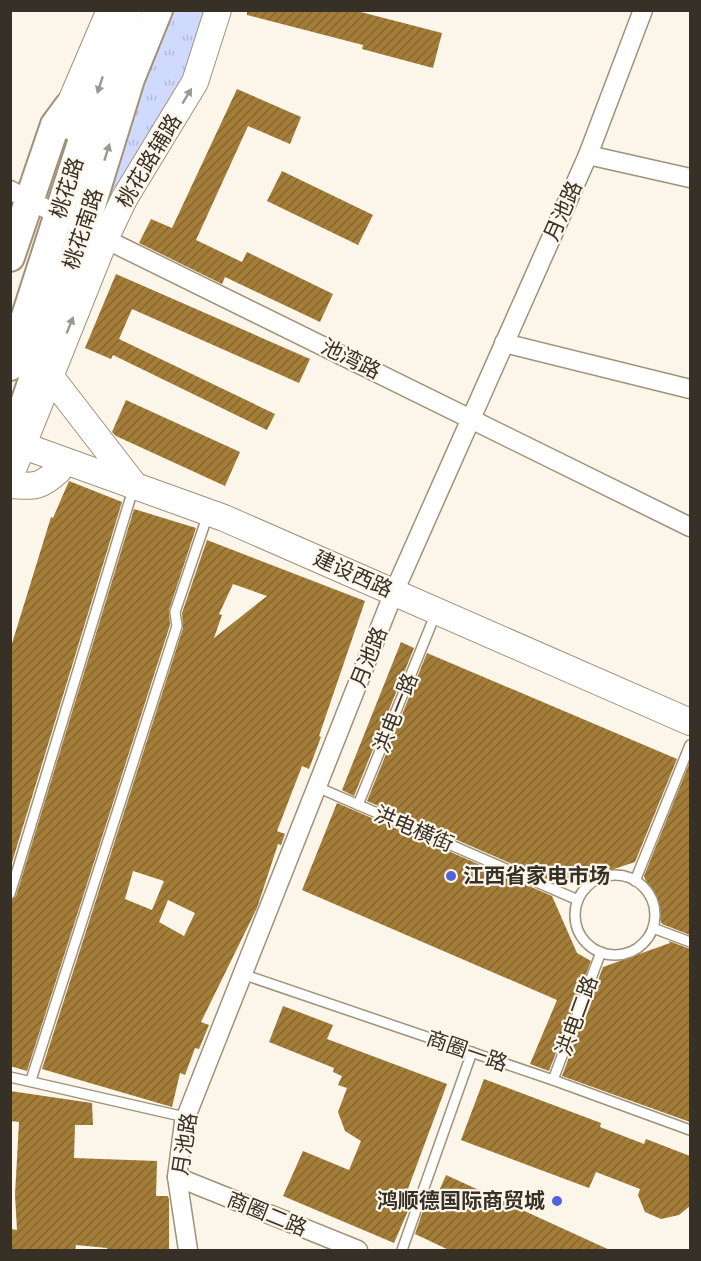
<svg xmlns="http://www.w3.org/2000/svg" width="701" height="1261" font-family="'DM Sans','Noto Sans SC',sans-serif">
<defs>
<pattern id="grass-tufts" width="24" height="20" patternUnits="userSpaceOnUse" patternTransform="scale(1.5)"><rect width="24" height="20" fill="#d0daff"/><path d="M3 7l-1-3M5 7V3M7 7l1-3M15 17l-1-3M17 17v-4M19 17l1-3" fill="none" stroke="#b3bbda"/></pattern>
<pattern id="building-hatch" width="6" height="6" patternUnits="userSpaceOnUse" patternTransform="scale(1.5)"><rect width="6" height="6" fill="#a47d39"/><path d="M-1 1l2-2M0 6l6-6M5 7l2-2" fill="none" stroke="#866730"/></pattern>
</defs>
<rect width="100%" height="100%" fill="#fcf5ea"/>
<polygon fill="url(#grass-tufts)" points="144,11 206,11 185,82 156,132 91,219"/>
<g fill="url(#building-hatch)" fill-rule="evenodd">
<polygon points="247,10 353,10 442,33 433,68 362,49 363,45 247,15"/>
<polygon points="237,89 301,117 290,144 248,126 196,240 242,262 247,252 333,294 320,322 225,277 222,284 139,243 151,219 172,228"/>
<polygon points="282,171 373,215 358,245 267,201"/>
<polygon points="116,274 310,359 299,383 132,309 119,339 275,414 267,430 113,355 111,359 85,348"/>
<polygon points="126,400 240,452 225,486 116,436 112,432"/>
<polygon points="69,481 122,502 10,869 10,650 51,517 53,518"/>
<polygon points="134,509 196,528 169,610 170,625 27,1071 10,1066 10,901 16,896"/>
<path d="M 207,540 L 365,601 L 319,736 L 321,737 L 309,769 L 302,766 L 277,831 L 285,834 L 281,845 L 278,844 L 257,908 L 201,1022 L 209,1025 L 199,1049 L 195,1048 L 185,1075 L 180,1073 L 172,1107 L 42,1069 L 183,628 L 182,613 ZM 233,584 L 267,596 L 214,638 L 222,615 L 219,614 ZM 133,871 L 164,881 L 152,910 L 125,899 ZM 168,900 L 195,913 L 184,936 L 159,922 Z"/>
<polygon points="401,642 414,648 354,796 342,790"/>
<polygon points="427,653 677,759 635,862 563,886 367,801"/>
<polygon points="689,764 690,765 690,935 662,924 644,876"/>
<polygon points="337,803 552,896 577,953 591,961 549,1071 530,1064 557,1000 302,890"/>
<polygon points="669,941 690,949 690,1122 562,1076 603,967 670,943"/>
<polygon points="283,1006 333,1025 327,1039 447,1084 406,1194 414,1197 394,1243 283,1196 303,1151 349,1170 361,1141 345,1131 338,1112 347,1088 338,1085 342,1076 333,1072 334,1068 269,1042"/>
<polygon points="484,1079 601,1123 600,1127 644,1144 646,1139 690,1156 690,1206 679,1215 661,1219 645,1212 638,1195 640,1189 596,1172 589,1188 461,1140"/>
<polygon points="10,1091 92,1103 93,1125 75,1125 74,1158 157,1161 156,1196 168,1196 169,1200 169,1251 107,1251 107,1248 76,1245 75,1251 10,1251 10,1229 17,1230 15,1195 19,1122 10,1121"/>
<polygon points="446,1175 612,1251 451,1251 415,1234 426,1202 433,1205"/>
</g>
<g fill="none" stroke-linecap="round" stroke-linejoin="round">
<defs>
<g id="service">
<polyline points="317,787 578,900"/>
<polyline points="358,805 433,620"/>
<circle cx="615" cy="915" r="40"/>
<polyline points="635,881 690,745"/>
<polyline points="10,894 131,496"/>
<polyline points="653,928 690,942"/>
<polyline points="242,974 553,1080 690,1130"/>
<polyline points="10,1077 185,1117"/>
<polyline points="31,1080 177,626 175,612 205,523"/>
<polyline points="553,1080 601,952"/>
<polyline points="402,1250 472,1052"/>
</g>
<g id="minor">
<polyline points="588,155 690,178"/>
<polyline points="10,190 68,220"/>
<polyline points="95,234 690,527"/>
<polyline points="504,343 690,389"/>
<polyline points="177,1177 358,1250"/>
<polyline points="188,1250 177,1177 184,1122 394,592 588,155 643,10"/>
</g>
<g id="secondary">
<polyline points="72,127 69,106 110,10"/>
<polyline points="50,376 135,486"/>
<polyline points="10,441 224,518 690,722"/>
<polyline points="10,477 105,239 124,199 195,82 218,10"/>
<path d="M 10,485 C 35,487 41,487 59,470"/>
</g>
<g id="primary">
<polyline points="10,257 55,125 69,106"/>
<polyline points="10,366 103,77 128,10"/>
<polyline points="10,448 84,228 130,79 158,10"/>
</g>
</defs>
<use href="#service" stroke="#a19178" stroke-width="12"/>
<use href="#minor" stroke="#a19178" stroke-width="21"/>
<use href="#secondary" stroke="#a19178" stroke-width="28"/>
<use href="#primary" stroke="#a19178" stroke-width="32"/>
<use href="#service" stroke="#fff" stroke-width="9"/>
<use href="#minor" stroke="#fff" stroke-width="18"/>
<use href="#secondary" stroke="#fff" stroke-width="26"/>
<use href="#primary" stroke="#fff" stroke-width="28"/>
</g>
<defs><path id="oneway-solid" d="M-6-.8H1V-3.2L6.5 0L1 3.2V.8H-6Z" transform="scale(1.5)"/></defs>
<g fill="#9b9892">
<use href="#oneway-solid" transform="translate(100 85) rotate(108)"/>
<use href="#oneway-solid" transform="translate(187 96) rotate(-59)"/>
<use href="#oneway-solid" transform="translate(107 152) rotate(-73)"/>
<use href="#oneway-solid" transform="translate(70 325) rotate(-68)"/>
</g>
<g fill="#5263d9" stroke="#fcf5ea" stroke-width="2">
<circle cx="451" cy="876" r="6"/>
<circle cx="557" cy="1201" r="6"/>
</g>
<g text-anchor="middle" stroke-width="4.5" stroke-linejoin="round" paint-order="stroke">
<g font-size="21" fill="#373026" stroke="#fcf5ea">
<text transform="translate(149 161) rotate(-59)" y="7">桃花路辅路</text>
<text transform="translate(67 188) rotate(-72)" y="7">桃花路</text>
<text transform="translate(563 211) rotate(-66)" y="7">月池路</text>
<text transform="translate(83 229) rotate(-72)" y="7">桃花南路</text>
<text transform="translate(351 359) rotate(26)" y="7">池湾路</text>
<text transform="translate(353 574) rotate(24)" y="7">建设西路</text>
<text transform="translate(369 657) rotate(-68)" y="7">月池路</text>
<text transform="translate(396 713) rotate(-68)" y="7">洪电一路</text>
<text transform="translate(414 829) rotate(23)" y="7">洪电横街</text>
<text transform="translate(577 1016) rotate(-70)" y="7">洪电二路</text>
<text transform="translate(467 1051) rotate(19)" y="7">商圈一路</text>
<text transform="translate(185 1144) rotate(-81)" y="7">月池路</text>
<text transform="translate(267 1214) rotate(22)" y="7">商圈二路</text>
</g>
<g font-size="21" font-weight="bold" fill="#373026" stroke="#fcf5ea" text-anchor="start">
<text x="463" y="883">江西省家电市场</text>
<text x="545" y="1208" text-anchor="end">鸿顺德国际商贸城</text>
</g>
</g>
<rect width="701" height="1261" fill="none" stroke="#373026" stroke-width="24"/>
</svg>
